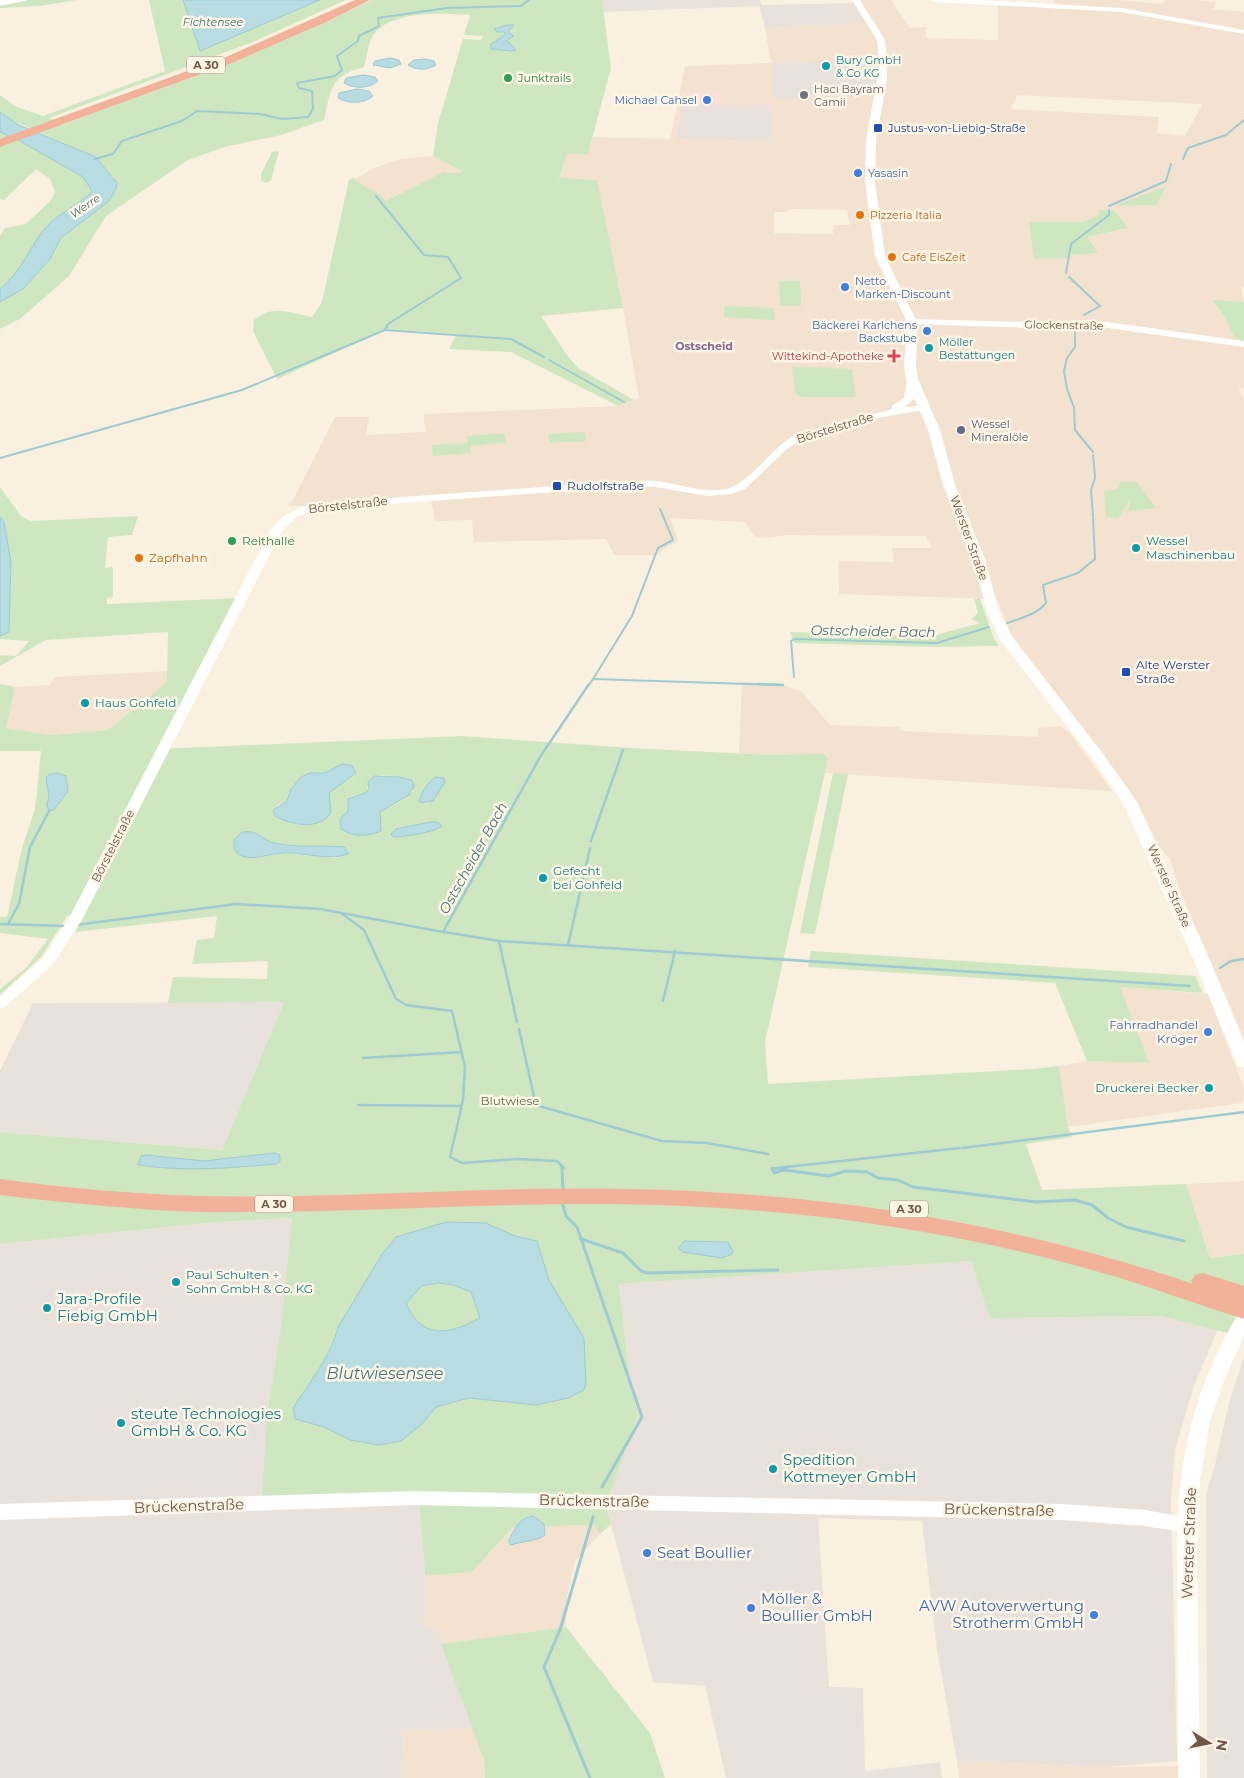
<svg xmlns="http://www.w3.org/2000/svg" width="1244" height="1778" font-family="Montserrat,sans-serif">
<rect width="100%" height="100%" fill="#faf0e0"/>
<g fill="#f2e2cf" fill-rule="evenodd">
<path d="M 852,0 L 891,0 L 910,28 L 926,27 L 926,38 L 998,40 L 998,2 L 1057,5 L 1052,0 L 1119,0 L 1162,4 L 1166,0 L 1196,0 L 1216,2 L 1213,9 L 1244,12 L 1244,287 L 1241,288 L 1244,302 L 1212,301 L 1224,316 L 1234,337 L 1244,342 L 1244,389 L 1238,388 L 1244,399 L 1244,1038 L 1181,893 L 1170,859 L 1158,845 L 1138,803 L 1123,781 L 1011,634 L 997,599 L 839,594 L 838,561 L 894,562 L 892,548 L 932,548 L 926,536 L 788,535 L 765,538 L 754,536 L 745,522 L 670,518 L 678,541 L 662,550 L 659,555 L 614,555 L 606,539 L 474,542 L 472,520 L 435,521 L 431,499 L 288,506 L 293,500 L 335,417 L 369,417 L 366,435 L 426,432 L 423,414 L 618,406 L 639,398 L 623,308 L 603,214 L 559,178 L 567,154 L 588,154 L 593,137 L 676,139 L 724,104 L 726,94 L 680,92 L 685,66 L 771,63 L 765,28 L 868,23 ZM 1017,95 L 1202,104 L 1202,105 L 1185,136 L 1157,133 L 1159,117 L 1011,109 ZM 1165,187 L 1157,205 L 1117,206 ZM 791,209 L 847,210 L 850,225 L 834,225 L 833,234 L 774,233 L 774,212 L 786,212 ZM 1098,210 L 1127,229 L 1088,237 L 1098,253 L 1070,255 L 1029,222 L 1083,222 L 1100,215 ZM 504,433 L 506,443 L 469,446 L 470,453 L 433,455 L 431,445 L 468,443 L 468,436 Z"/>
<polygon points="433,156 462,171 460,173 443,172 384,201 354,180 374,168 400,159"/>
<polygon points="169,671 167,682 108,730 51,735 6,728 15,687 50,685 55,677"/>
<polygon points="742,682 781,684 802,692 830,725 899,727 900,731 1038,737 1038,728 1060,726 1069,732 1112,791 825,773 828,760 739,753"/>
<polygon points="1120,987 1208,994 1244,1088 1244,1098 1241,1103 1068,1127 1059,1066 1087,1061 1148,1063"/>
<polygon points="1244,1181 1244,1254 1210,1258 1186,1184"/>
<polygon points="594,1525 600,1534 575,1561 567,1597 566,1627 441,1644 437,1630 425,1629 425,1576 472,1572 513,1527"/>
<polygon points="474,1728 484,1760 485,1778 401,1778 403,1731"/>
<polygon points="957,1761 1108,1767 1188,1766 1189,1778 959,1778"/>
</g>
<polygon fill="#fae0d4" points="680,92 726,93 725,104 770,105 772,141 670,140"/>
<g fill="#e9e2dc">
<polygon points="602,0 760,0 762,5 854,3 869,23 765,28 759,6 603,12"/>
<polygon points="880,60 877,96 772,99 773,63"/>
<polygon points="683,104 770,105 772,141 676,139"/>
<polygon points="284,1002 222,1150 0,1132 0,1071 33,1003"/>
<polygon points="353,1215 420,1491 425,1576 425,1628 437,1629 474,1728 403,1731 401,1778 0,1778 0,1244 217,1222"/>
<polygon points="971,1261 991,1318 1161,1316 1218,1329 1195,1383 1175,1449 1171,1500 1177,1761 1108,1767 957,1761 937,1650 922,1521 818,1518 829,1687 863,1688 865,1771 940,1762 942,1778 726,1778 705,1686 653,1682 607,1509 610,1494 638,1415 629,1372 619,1284"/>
<polygon points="1244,1356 1244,1778 1207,1778 1206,1493 1215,1465 1229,1403"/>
</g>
<g fill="#cfe7c0" fill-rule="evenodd">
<polygon points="0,0 77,0 40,6 0,8"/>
<path d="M 149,0 L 183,0 L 200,51 L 320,0 L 346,0 L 253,42 L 49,118 L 64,124 L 206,72 L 299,34 L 372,0 L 602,0 L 611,68 L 588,154 L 567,154 L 559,178 L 597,180 L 623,308 L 541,316 L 566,354 L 578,368 L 634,400 L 618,406 L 511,352 L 449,349 L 457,334 L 388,329 L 277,379 L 253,331 L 254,320 C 274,304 289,313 312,317 L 322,302 L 349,180 L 356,177 L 354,180 L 380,195 L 385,201 L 443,172 L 460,173 L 462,171 L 433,156 L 438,123 L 463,39 L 481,40 L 483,36 L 464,35 L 470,15 C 443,13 393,10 374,34 C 368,41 367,58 364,67 C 330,76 331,89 324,120 L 281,135 L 225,147 L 188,160 L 106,216 L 69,276 L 20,319 L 0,329 L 0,302 L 23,289 L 50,259 L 61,238 L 99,207 L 114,178 L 96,157 L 9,119 L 0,112 L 0,95 L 15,106 L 43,116 L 165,71 Z"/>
<polygon points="0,132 18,140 83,177 92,191 78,205 67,210 42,235 15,275 0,289 0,236 5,228 26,224 50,201 55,192 50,179 36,169 4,200 0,199"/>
<polygon points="279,151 271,181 266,183 261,180 261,174 272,152"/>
<polygon points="1166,186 1157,205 1115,206"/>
<polygon points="1098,210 1114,210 1128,228 1088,237 1098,253 1070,255 1070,258 1034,259 1029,222 1083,222 1099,215"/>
<polygon points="779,281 800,281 801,306 780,305"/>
<polygon points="1212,300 1244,302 1244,342 1234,337 1224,316"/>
<polygon points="725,306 770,308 774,309 775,320 724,317"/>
<polygon points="792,367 852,369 856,397 801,397 795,392"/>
<polygon points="584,432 586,441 550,443 548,434"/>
<polygon points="504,433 506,443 470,446 471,453 433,456 431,445 468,443 467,436"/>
<polygon points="1121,482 1137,482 1156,508 1127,511 1130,505 1129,501 1118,518 1106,517 1104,491 1118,489"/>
<path d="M 0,487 L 21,516 L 31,521 L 138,516 L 132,535 L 108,537 L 105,568 L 113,567 L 113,597 L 107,598 L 107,604 L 238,598 L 160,749 L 462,736 L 631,748 L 767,755 L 824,754 L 828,759 L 765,1042 L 768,1084 L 1033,1069 L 1059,1066 L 1068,1127 L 1072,1137 L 1026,1144 L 1042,1190 L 1186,1184 L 1210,1258 L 1244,1254 L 1244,1337 L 1161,1316 L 990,1318 L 971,1261 L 619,1284 L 629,1372 L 638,1415 L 610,1494 L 607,1509 L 611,1524 L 600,1534 L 594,1525 L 513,1527 L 472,1572 L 425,1576 L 419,1491 L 262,1496 L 267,1415 L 281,1328 L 292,1218 L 217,1222 L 0,1244 L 0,1132 L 222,1150 L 284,1002 L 168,1003 L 173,977 L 267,979 L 268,961 L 192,964 L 197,940 L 214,938 L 217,916 L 75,932 L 86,913 L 68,915 L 41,957 L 0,995 L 0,989 L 27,967 L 48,939 L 0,933 L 0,917 L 7,917 L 22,848 L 35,809 L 41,751 L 0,751 L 0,684 L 15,687 L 6,728 L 51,735 L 108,730 L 167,682 L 168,632 L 46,640 L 0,666 L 0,655 L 16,656 L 29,641 L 0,639 L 0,636 L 9,632 L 11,576 L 4,522 L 0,517 ZM 349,765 L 356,768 L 354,776 L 332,788 L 329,793 L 330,807 L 321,821 C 305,826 290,825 275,816 L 277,805 L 287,801 L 291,789 L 301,777 L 310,773 L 325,773 ZM 379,775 L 391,776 L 413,791 L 401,801 L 380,812 L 378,819 L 381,823 L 375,834 C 362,836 352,836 341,829 L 340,819 L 348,811 L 351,797 L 367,792 L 368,785 ZM 435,777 L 444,778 L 435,798 L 426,804 L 419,801 C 422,792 428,783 435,777 ZM 242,833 C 260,830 262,840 275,843 C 298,847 321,846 344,847 L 349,852 L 336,858 L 282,853 L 256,858 Z"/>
<polygon points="974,599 980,599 994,639 999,646 934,647 794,643 790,632 932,636 980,623 971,619 978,613"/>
<polygon points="833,773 848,774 815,934 800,933"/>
<polygon points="811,951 1195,976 1203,993 1120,987 1149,1063 1087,1061 1055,983 808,967"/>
<polygon points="566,1627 650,1733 665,1778 485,1778 484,1760 441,1644"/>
</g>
<g fill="#b7dce2" stroke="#9dcbd3" fill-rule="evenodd">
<polygon points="183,0 320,0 200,51"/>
<polygon points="507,25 514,25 508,32 514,36 507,40 516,50 511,51 491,49 491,44 505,35 505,32 497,32 494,29"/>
<polygon points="390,58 399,60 401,64 390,68 373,65 375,61"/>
<path d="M 425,59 L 434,61 L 436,65 C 428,70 417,71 408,65 L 414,60 Z"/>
<path d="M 363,75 L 375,77 L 378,81 C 369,89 354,89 344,83 L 346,78 Z"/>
<path d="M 357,89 L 369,91 L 373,96 C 364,104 348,104 338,98 L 339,93 Z"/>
<path d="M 0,112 L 19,125 L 96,157 L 117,183 L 116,189 L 109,201 L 61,238 L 50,259 L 23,289 L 0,302 L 0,289 C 22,272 30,244 49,224 C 62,211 80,205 92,191 L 83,177 L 18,140 L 0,132 Z"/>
<polygon points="0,517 4,522 11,562 9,632 0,636"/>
<path d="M 342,764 L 353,766 L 356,773 L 329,793 L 331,812 C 321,831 290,825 275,816 L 273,810 L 287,801 L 291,789 L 301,777 L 310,773 L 325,773 Z"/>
<polygon points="58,773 66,776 68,791 54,810 49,811 47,805 49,796 46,778 49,774"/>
<path d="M 374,776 L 399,777 L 412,780 L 414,786 L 409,795 L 380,812 L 381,831 C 367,837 353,837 341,829 L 340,819 L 348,811 L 348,799 L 367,792 L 369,788 L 368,782 Z"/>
<path d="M 435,777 L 444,778 L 445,782 L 433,801 L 422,803 L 419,801 C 421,793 428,782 435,777 Z"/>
<path d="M 431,822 L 437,822 L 442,826 C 439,831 400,838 393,837 L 391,834 L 396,829 Z"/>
<path d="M 242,832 C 260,830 260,839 274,843 C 297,848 321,845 344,847 L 349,853 C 334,862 302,852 284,853 C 270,853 255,861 242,856 C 234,853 234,847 234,840 Z"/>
<path d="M 275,1153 L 280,1155 L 280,1162 L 276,1164 C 230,1168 184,1172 138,1165 L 141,1156 L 146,1155 L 204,1161 Z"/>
<path d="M 446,1222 L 486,1223 L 515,1236 L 537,1241 L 549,1280 L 584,1338 L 586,1383 L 584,1390 L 568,1398 L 536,1405 L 469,1398 L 436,1407 L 422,1424 L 401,1441 L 379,1445 L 350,1440 L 324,1427 L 295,1419 L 293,1408 C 309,1383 331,1356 338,1327 L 382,1254 L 396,1237 ZM 438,1283 L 453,1285 L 471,1292 L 480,1318 C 449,1334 423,1341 406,1303 L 422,1286 Z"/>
<polygon points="684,1241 728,1242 733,1251 732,1254 722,1258 682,1252 679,1248"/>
<path d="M 533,1516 L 544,1524 L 545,1535 C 536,1542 521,1541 511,1545 L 508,1541 C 515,1529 519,1518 533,1516 Z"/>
</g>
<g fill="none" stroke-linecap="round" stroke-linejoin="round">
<g stroke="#9dcbd3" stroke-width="2">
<polyline points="94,159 113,154 122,141 182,121 197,111 260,114 282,119 308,117 313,109 312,91 299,88 297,83 335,76 342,70 337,56 358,41 359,36 379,26 378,18 447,8 521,6 529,0"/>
<polyline points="1183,159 1188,148 1226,135 1244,120"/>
<polyline points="376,196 424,255 448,257 461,278 388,324 385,330"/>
<polyline points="1109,206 1166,181 1171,164"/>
<polyline points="1066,273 1071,244 1109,215 1109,210"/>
<polyline points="1069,277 1100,306 1084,315"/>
<polyline points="549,360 624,402"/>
<polyline points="1073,405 1067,389 1064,371 1067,358 1075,347 1075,326"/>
<polyline points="1074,407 1075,430 1093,452"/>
<polyline points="1093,455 1095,477"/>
<polyline points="0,458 242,390 385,330 511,339 544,357"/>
<polyline points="1093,516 1091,490 1095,478"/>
<path d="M 1007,623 C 1021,618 1036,615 1046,603 L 1043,585 L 1078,573 L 1095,559 L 1093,518"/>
<polyline points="794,677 791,641 794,639 937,643 989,627"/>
<polyline points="593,679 632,616 658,548 673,540 660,509"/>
<polyline points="589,685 593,679 783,685"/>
</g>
<g stroke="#9dcbd3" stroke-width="2.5">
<polyline points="758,684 783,685"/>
<polyline points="591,841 623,750"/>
<polyline points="341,913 364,930 396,999 406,1005 452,1011 465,1067 463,1100 450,1157 462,1163 517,1159 557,1161 564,1168"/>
<polyline points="0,924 65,926"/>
<polyline points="8,924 19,904 30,847 49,811"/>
<polyline points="76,925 236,904 320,909 443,932 540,757 589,684"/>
<polyline points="444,932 499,941 1190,986"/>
<polyline points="499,941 517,1022"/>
<polyline points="568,945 590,848"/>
<polyline points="1220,968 1231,961 1244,959"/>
<polyline points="663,1001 675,951"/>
<polyline points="519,1029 535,1101 539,1106 662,1141 707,1143 768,1154"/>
<polyline points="363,1058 462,1052"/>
<polyline points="358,1105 461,1106"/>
<polyline points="963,1148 1244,1112"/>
<polyline points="777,1168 960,1148"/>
</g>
<g stroke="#9dcbd3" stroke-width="3">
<polyline points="562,1167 563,1191"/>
<polyline points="772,1168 774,1173 784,1170 829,1176 846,1171 867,1172 878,1178 898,1180 913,1187 1036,1202 1075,1200 1092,1205 1108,1218 1126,1227 1184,1241"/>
<polyline points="772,1169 788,1167"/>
<polyline points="562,1202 566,1216 577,1227 642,1417 602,1487"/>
<polyline points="581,1239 623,1253 641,1271 647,1273 778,1270"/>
<polyline points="590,1778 544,1667 560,1630 593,1517"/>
</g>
<g fill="#fff" fill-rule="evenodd">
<polygon points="932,0 979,0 1122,8 1244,30 1244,34 1122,12 936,2"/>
<polygon points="912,319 1031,322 1093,320 1244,341 1244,347 1093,326 1031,328 908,324 908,320"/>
<path d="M 912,376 L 917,379 L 914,399 L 904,407 L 929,405 L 929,409 L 878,418 L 801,440 L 787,449 L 745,489 L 731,494 L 708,496 L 655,487 L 626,487 L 319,509 L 298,516 L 282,531 L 83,918 L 53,964 L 5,1007 L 0,1009 L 0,996 L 43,958 L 69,918 L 270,531 C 283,513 298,507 319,503 L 626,481 C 636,481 647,480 657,481 C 680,484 716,498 738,484 C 758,471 772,449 793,436 L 892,409 L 892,406 L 904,398 L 907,379 Z"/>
</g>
<g fill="#fff" fill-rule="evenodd">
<polygon points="0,0 28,0 0,6"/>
<polygon points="852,0 860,0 885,40 887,60 887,80 876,140 875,182 885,256 917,322 916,366 918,379 940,430 955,485 985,559 999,612 1012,637 1104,755 1137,803 1208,956 1244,1043 1244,1067 1238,1066 1236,1062 1192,956 1123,803 1094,761 1001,641 987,612 973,559 943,485 928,430 906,379 904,366 907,322 875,256 865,182 866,140 877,80 879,60 877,40"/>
<path d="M 1244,1313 L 1244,1336 L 1226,1375 L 1210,1421 L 1200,1481 L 1197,1552 L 1200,1778 L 1178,1778 L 1177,1531 L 1145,1526 L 1062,1520 L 414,1505 L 0,1520 L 0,1504 L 414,1491 L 1062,1504 L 1145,1510 L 1178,1516 C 1181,1443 1201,1377 1238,1314 Z"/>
</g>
<g fill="#f2b29a" fill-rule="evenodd">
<polygon points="355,0 370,0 324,23 234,62 0,147 0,139 226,57"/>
<path d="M 0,1179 C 66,1188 132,1194 199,1196 C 342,1199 485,1186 628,1189 C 819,1192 1011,1222 1193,1284 L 1191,1281 L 1195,1275 L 1203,1273 L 1244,1286 L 1244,1319 C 1198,1305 1152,1287 1106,1274 C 968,1234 825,1212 682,1206 C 522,1199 362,1214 202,1212 C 134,1210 67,1203 0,1195 Z"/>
</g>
</g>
<g fill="#0f9aa8" stroke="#fef5e6" stroke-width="2">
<circle cx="826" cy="66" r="5"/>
<circle cx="929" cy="348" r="5"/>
<circle cx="1136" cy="548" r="5"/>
<circle cx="85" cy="703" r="5"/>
<circle cx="543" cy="878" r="5"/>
<circle cx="1209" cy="1088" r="5"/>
<circle cx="176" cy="1282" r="5"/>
<circle cx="47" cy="1308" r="5"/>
<circle cx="121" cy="1423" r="5"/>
<circle cx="773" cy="1469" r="5"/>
</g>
<g fill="#2e9e5b" stroke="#fef5e6" stroke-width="2">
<circle cx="508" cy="78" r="5"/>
<circle cx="232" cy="541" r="5"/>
</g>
<circle fill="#6b7280" stroke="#fef5e6" stroke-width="2" cx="804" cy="95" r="5"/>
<g fill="#3f7fe0" stroke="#fef5e6" stroke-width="2">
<circle cx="707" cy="100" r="5"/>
<circle cx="858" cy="173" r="5"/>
<circle cx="845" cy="287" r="5"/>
<circle cx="927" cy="331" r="5"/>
<circle cx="1208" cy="1032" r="5"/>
<circle cx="647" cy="1553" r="5"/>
<circle cx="751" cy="1608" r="5"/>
<circle cx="1094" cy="1615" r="5"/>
</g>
<g fill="#1a4fb4" stroke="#fef5e6" stroke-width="2">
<rect x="873" y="123" width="10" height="10" rx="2.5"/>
<rect x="552" y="481" width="10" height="10" rx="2.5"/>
<rect x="1121" y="667" width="10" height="10" rx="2.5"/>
</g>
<g fill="#e8710a" stroke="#fef5e6" stroke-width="2">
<circle cx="860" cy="215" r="5"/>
<circle cx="892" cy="257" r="5"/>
<circle cx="139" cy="558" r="5"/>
</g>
<path fill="#e0444e" stroke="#fef5e6" stroke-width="2" d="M891.5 348.5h5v5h5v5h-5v5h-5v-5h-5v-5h5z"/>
<circle fill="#5c6f8a" stroke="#fef5e6" stroke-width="2" cx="961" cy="430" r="5"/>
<g text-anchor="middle" stroke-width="5" stroke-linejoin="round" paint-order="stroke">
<g font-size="11" font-style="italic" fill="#457882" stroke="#fef5e6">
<text x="213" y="26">Fichtensee</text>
<text transform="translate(85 206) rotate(-34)" y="4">Werre</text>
</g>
<g font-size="11" fill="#0d838f" stroke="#fef5e6" text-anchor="start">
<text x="836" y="64">Bury GmbH<tspan x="836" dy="13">&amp; Co KG</tspan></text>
<text x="939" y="346">Möller<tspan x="939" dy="13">Bestattungen</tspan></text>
</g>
<g fill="#fef5e6" stroke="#9b8678" stroke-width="1">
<rect x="187" y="56.5" width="38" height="17" rx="4"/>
<rect x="255" y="1195.5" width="38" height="17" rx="4"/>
<rect x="890" y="1200.5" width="38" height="17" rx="4"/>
</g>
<g font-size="11" font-weight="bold" fill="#705749">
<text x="206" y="69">A 30</text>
<text x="274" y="1208">A 30</text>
<text x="909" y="1213">A 30</text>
</g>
<g font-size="11" fill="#27864d" stroke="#fef5e6" text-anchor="start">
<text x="518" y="82">Junktrails</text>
</g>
<g font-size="11" fill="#5b616d" stroke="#fef5e6" text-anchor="start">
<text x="814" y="93">Hacı Bayram<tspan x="814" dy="13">Camii</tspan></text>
</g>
<g font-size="11" fill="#366cbe" stroke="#fef5e6" text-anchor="end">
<text x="697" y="104">Michael Cahsel</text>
<text x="868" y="177" text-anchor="start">Yasasin</text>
<text x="855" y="285" text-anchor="start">Netto<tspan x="855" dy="13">Marken-Discount</tspan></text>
<text x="917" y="329">Bäckerei Karlchens<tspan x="917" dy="13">Backstube</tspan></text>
</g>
<g font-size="11" fill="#164399" stroke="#fef5e6" text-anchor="start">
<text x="888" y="132">Justus-von-Liebig-Straße</text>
</g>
<g font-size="11" fill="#c56008" stroke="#fef5e6" text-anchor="start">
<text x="870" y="219">Pizzeria Italia</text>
<text x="902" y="261">Café EisZeit</text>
</g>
<g font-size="11" fill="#705749" stroke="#fef5e6">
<text transform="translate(1064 325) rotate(1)" y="4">Glockenstraße</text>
</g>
<g font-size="11" font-weight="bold" fill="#846593" stroke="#fef5e6">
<text x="704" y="350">Ostscheid</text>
</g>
<g font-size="11" fill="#be3a42" stroke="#fef5e6" text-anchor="end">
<text x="884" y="360">Wittekind-Apotheke</text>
</g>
<g font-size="11" fill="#4e5e75" stroke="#fef5e6" text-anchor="start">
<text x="971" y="428">Wessel<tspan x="971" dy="13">Mineralöle</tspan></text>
</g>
<g font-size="12" fill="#705749" stroke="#fef5e6">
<text transform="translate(835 428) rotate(-17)" y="4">Börstelstraße</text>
<text transform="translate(348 505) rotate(-6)" y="4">Börstelstraße</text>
<text transform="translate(969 538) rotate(70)" y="4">Werster Straße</text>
<text transform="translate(113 846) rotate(-63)" y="4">Börstelstraße</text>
<text transform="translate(1169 886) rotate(66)" y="4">Werster Straße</text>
</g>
<g font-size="12" fill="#164399" stroke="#fef5e6" text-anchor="start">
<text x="567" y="490">Rudolfstraße</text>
<text x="1136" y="669">Alte Werster<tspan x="1136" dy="14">Straße</tspan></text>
</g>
<g font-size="12" fill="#27864d" stroke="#fef5e6" text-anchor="start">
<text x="242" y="545">Reithalle</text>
</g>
<g font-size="12" fill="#0d838f" stroke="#fef5e6" text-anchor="start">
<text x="1146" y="545">Wessel<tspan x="1146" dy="14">Maschinenbau</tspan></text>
<text x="95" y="707">Haus Gohfeld</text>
<text x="553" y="875">Gefecht<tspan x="553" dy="14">bei Gohfeld</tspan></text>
<text x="1199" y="1092" text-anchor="end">Druckerei Becker</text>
<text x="186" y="1279">Paul Schulten +<tspan x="186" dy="14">Sohn GmbH &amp; Co. KG</tspan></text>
</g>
<g font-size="12" fill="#c56008" stroke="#fef5e6" text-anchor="start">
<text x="149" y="562">Zapfhahn</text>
</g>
<g font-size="12" fill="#366cbe" stroke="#fef5e6" text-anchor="end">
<text x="1198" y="1029">Fahrradhandel<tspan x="1198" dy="14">Kröger</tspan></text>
</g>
<g font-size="12" fill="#547a45" stroke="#fef5e6">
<text x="510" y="1105">Blutwiese</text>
</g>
<g font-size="14" font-style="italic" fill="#457882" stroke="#fef5e6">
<text transform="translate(873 631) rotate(1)" y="5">Ostscheider Bach</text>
<text transform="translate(473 858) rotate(-61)" y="5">Ostscheider Bach</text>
</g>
<g font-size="15" fill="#0d838f" stroke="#fef5e6" text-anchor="start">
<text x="57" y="1304">Jara-Profile<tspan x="57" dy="17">Fiebig GmbH</tspan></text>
<text x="131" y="1419">steute Technologies<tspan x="131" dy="17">GmbH &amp; Co. KG</tspan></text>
<text x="783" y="1465">Spedition<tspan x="783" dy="17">Kottmeyer GmbH</tspan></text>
</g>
<g font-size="15" fill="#705749" stroke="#fef5e6">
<text transform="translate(594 1501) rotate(1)" y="5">Brückenstraße</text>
<text transform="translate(189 1506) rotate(-2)" y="5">Brückenstraße</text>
<text transform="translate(999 1510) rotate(1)" y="5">Brückenstraße</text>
<text transform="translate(1189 1543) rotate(-88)" y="5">Werster Straße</text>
</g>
<g font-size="15" fill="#366cbe" stroke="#fef5e6" text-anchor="start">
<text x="657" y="1558">Seat Boullier</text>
<text x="761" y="1604">Möller &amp;<tspan x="761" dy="17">Boullier GmbH</tspan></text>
<text x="1084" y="1611" text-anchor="end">AVW Autoverwertung<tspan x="1084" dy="17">Strotherm GmbH</tspan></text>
</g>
<g font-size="16" font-style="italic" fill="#457882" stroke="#fef5e6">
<text x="385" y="1379">Blutwiesensee</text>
</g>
</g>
<g transform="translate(1209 1743) rotate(100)" stroke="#fef5e6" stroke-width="4" paint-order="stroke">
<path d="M0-4L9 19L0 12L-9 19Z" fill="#705749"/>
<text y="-8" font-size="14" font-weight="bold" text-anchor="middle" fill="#705749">N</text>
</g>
</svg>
